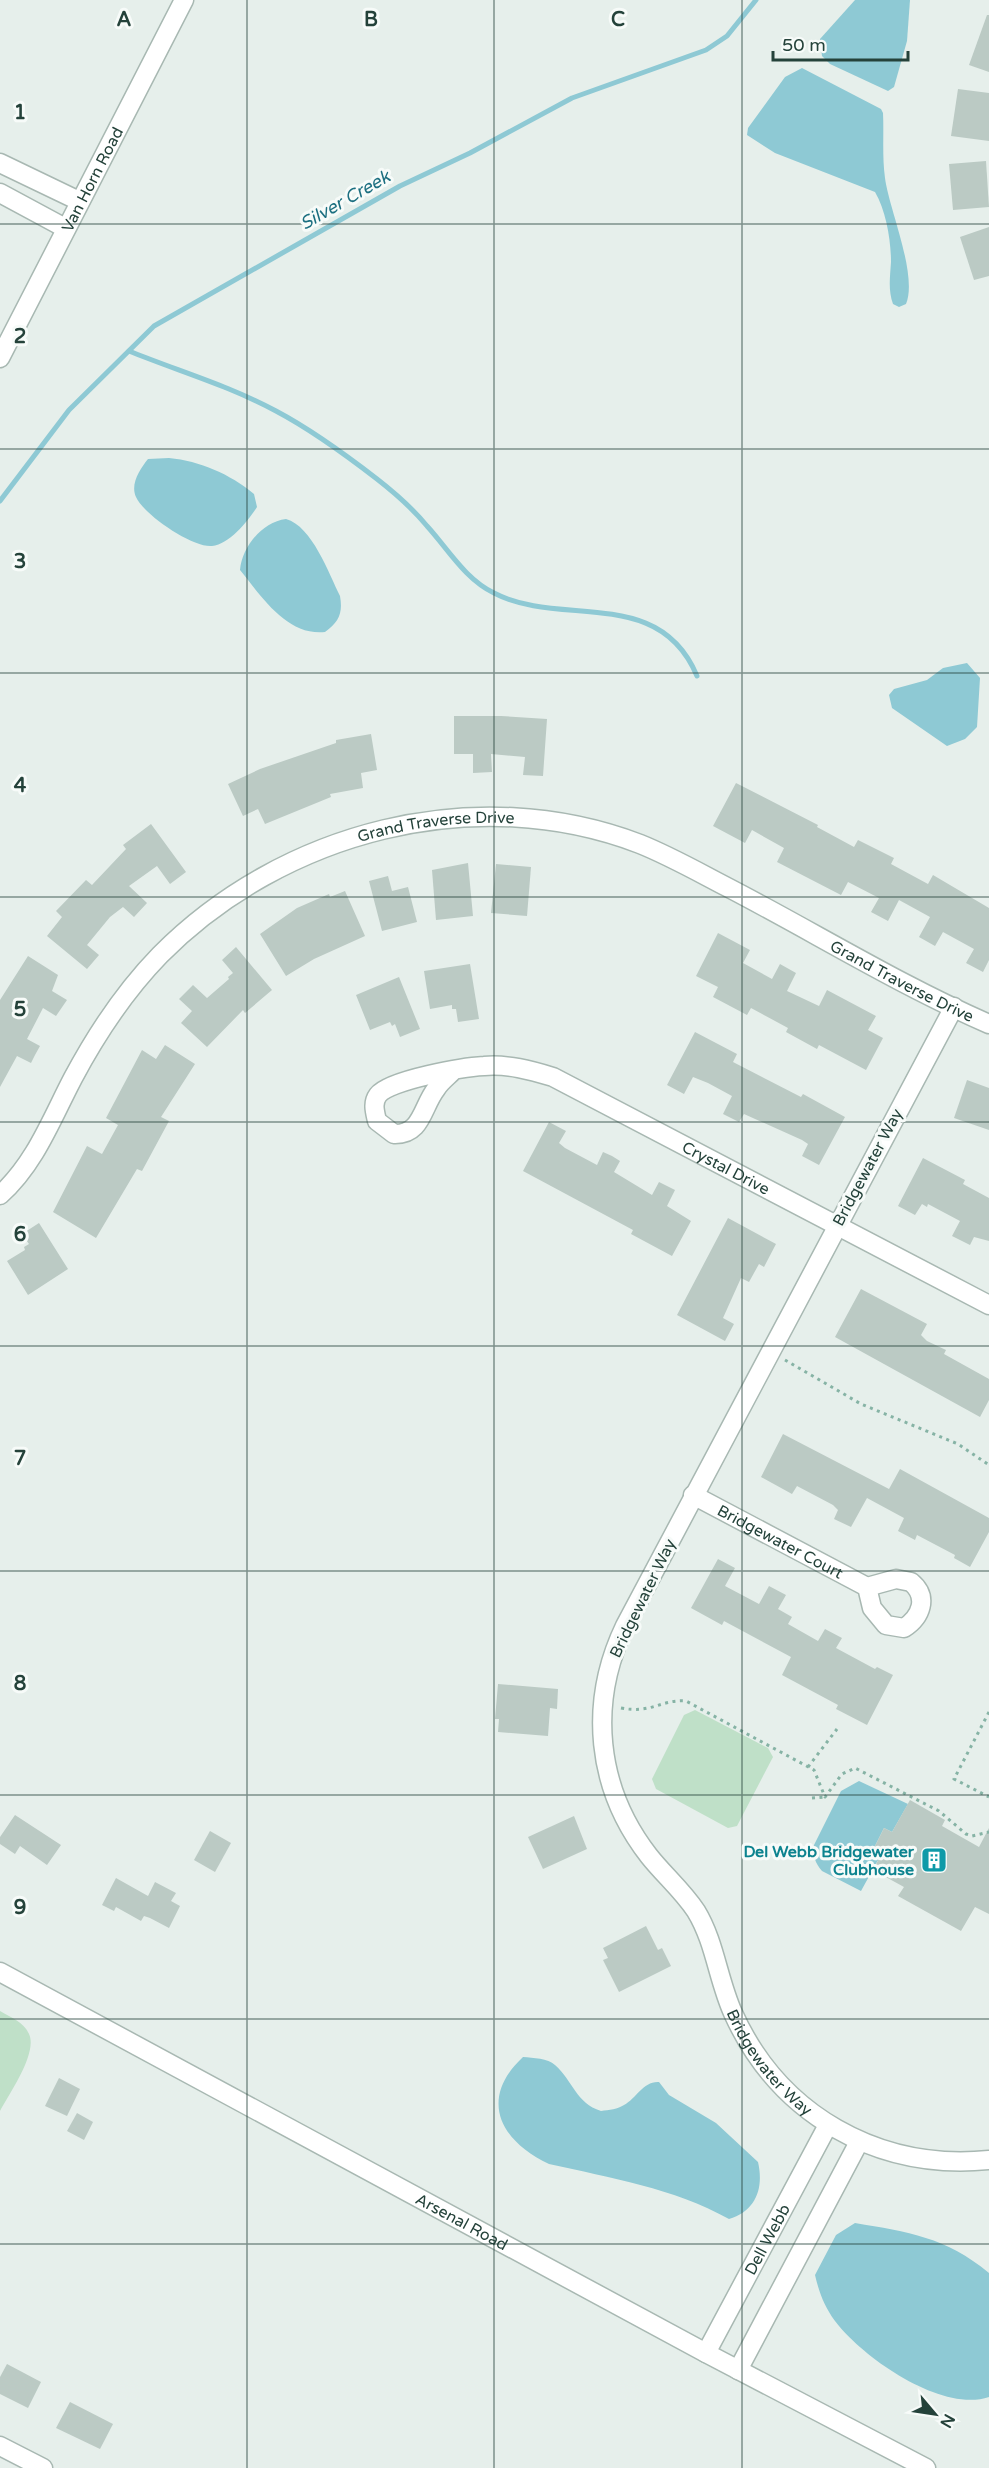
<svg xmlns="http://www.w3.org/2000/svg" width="989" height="2468" font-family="'Varela Round',sans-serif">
<rect width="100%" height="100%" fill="#e6efeb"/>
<g fill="#bfe0c8">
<polygon points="695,1710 768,1748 773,1757 737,1826 728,1828 656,1789 652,1779 684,1715"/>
<path d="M 0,2011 C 10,2017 24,2022 29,2034 C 38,2053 9,2094 0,2111 Z"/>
</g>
<g fill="#8ec9d4">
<polygon points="855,0 910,0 907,41 894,87 888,91 830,64 822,56 820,39"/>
<path d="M 802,68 L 881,109 L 883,113 C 884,134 882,157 885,178 C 889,209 918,275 906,304 L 899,307 L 893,304 C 888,290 890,277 891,262 C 891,240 886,211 875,192 L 775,153 L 747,135 L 748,128 L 785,77 Z"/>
<path d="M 169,458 C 200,461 230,474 254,494 L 257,507 C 248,521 230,544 212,546 C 193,548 144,515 136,497 C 130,484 140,469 148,459 Z"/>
<path d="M 286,519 C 312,526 329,574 340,596 C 343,613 339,622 325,632 C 287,636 262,597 240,570 C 242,547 262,522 286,519 Z"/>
<polygon points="967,663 980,678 977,727 965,739 947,746 892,708 889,695 894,689 927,680 943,668"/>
<path d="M 859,1781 L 908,1804 L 892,1832 L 884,1828 L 875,1846 L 883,1851 L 861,1891 L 822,1871 C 815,1863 813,1856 814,1845 L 841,1791 Z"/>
<path d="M 523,2057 C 533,2058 548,2058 555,2065 C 573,2081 576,2103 601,2111 C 609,2110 618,2109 624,2105 C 637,2098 643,2081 659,2082 L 669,2095 L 716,2123 L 758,2162 C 764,2188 756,2211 729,2219 C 673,2188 611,2178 549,2164 C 500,2141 478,2099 523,2057 Z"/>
<path d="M 855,2223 C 908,2232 946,2237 989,2273 L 989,2397 C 942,2413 863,2358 835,2321 C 824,2306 819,2292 815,2275 L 836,2235 Z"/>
</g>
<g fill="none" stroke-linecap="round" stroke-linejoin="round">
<g stroke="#8ec9d4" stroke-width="5">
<path d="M 129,351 C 178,371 230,386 276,411 C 312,430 346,455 377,479 C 395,493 413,509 427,526 C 448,549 465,579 494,593 C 561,628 659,585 697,676"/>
<polyline points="0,501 69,410 154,326 400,186 470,153 572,98 706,50 727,36 756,0"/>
</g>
</g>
<g fill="#bbcac4">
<polygon points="987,15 989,15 989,72 969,65"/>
<polygon points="958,89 989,93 989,141 951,136"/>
<polygon points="986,161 989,207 953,210 949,164"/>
<polygon points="989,227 989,276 974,280 960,237"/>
<polygon points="454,716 501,716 547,719 543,776 523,775 525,757 491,754 492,772 473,773 473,754 454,754"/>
<polygon points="371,734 377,770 361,773 363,788 330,794 331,797 265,824 258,809 243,816 228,784 260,769 336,743 336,740"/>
<polygon points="736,783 818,825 817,827 854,847 858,840 894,858 891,864 928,884 933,875 989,908 989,960 983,972 966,963 974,949 943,932 935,946 919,937 930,917 899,900 888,921 871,912 879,898 848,882 841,895 777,862 784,848 752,830 745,843 713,826"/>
<polygon points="151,824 186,872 170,884 157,866 129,886 147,903 134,917 123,907 110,917 87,945 99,955 87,969 47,936 62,917 56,911 86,880 92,885 126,849 123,845"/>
<polygon points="468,863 473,916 436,920 432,870"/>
<polygon points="496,864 531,867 527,916 491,913"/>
<polygon points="388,876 392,891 408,887 417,922 382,931 369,881"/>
<polygon points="345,891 365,936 314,959 286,976 260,934 297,908 329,894 330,897"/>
<polygon points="718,933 750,950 743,963 772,979 780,964 796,973 787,991 819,1006 827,990 876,1016 868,1030 883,1038 866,1070 819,1045 817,1049 786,1032 788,1028 751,1008 747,1015 713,997 718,987 696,976"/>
<polygon points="236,947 272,990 245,1013 243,1010 207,1047 181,1023 192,1011 179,999 193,985 207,998 229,979 228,977 233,973 222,960"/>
<polygon points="28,956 58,975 52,991 67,1000 56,1016 43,1008 27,1039 40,1046 35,1055 31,1063 17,1056 0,1087 0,1000"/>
<polygon points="470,964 479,1019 458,1022 456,1009 452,1009 452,1005 430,1009 424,971"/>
<polygon points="399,977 420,1029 400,1037 395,1024 392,1026 390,1022 370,1030 356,995"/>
<polygon points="695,1032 737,1054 733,1062 801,1097 803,1094 845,1117 819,1165 802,1156 808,1144 802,1140 744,1114 739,1122 723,1114 732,1096 708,1083 693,1077 684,1094 667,1085"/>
<polygon points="165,1045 195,1064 161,1117 169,1121 142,1171 137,1169 96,1238 53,1212 87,1146 102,1154 118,1125 106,1118 142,1050 156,1059"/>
<polygon points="967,1080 989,1088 989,1130 954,1118"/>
<polygon points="549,1122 566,1131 559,1143 565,1148 597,1165 603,1152 612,1156 620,1161 614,1172 652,1195 659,1182 675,1190 667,1206 691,1221 672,1256 631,1234 633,1230 523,1171"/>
<polygon points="923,1158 965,1180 963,1184 989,1198 989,1241 974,1237 970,1245 952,1236 960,1221 928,1204 927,1207 922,1204 915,1215 898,1206"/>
<polygon points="728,1218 776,1244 764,1267 759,1264 749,1282 741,1278 723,1318 734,1324 725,1341 677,1315"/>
<polygon points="39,1223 68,1269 28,1295 7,1261 25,1250 24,1247 29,1244 22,1234"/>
<polygon points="861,1289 927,1324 921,1335 927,1341 946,1350 944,1354 989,1379 989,1400 980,1417 835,1337"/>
<polygon points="783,1434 889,1489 900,1469 989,1518 989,1532 970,1567 954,1558 955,1555 917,1535 915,1540 898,1531 904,1518 867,1498 851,1527 834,1519 838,1510 833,1505 797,1486 792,1494 761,1477"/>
<polygon points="718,1559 735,1568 725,1586 759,1604 769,1586 786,1595 778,1609 792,1617 788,1624 818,1641 825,1629 842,1638 836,1648 875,1669 877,1667 893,1675 867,1725 836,1709 838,1705 782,1675 791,1657 724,1621 722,1625 691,1608"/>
<polygon points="498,1684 558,1689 557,1709 550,1708 548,1736 498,1732 499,1719 495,1719"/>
<polygon points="910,1800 945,1820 942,1826 979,1847 989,1828 989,1914 975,1907 961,1931 898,1896 904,1887 873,1870 883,1851 875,1846 884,1828 892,1832"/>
<polygon points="15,1815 61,1845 47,1865 20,1846 15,1854 0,1844 0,1837"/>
<polygon points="574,1816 587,1849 543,1869 528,1837"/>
<polygon points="210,1831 231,1843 215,1872 194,1860"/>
<polygon points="116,1878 148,1896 155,1882 176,1893 171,1901 180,1906 169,1928 150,1918 144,1916 141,1921 116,1907 114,1911 102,1905"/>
<polygon points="646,1926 658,1950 662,1948 671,1966 619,1992 603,1960 608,1958 603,1948"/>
<polygon points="59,2078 80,2089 67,2116 45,2106"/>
<polygon points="77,2113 93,2122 84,2140 67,2131"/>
<polygon points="7,2364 41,2382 28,2408 0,2394 0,2377"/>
<polygon points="70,2402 113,2424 100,2449 56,2428"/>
</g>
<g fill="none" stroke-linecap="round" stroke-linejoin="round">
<defs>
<g id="minor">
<polyline points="0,163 79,201"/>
<polyline points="0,193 65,228"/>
<path id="s1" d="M 0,358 L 184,0"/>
<path id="s2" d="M 954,1007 L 625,1626 C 588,1703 596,1788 649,1856 C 664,1875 682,1890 696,1911 C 715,1942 718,1980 733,2013 C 779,2115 878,2171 989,2160"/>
<path id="s3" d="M 453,1071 C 447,1077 440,1082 436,1089 C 422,1107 422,1135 394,1134 L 377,1121 C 375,1112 372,1103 378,1095 C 389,1080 464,1067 484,1066 C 508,1064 530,1070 553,1077 L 989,1305"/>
<path id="s4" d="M 0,1195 C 35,1164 52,1118 73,1078 C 97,1033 125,991 160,955 C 283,831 475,781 640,844 C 670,856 698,872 727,887 C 814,932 899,985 989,1024"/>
<path id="s5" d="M 693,1495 L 867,1587 L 872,1608 L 886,1625 L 904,1628 C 921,1617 929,1597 911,1582 L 896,1579 L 867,1587"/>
<path id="s6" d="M 0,1972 L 706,2353 L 926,2468"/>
<path id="s7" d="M 706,2353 L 828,2125"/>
<polyline points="738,2370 859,2142"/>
<polyline points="0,2446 43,2468"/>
</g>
</defs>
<use href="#minor" stroke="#a8b8b2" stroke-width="21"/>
<g stroke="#86b3a5" stroke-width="3" stroke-dasharray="3 4.5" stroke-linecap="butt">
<polyline points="785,1360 861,1404 958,1444 989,1465"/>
<path d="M 621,1708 C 651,1714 662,1699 686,1701 L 814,1770 L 825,1797 L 842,1774 L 855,1768 L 939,1811 L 966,1834 L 972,1836 L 989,1832"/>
<polyline points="989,1712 954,1779 989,1797"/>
<polyline points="808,1767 837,1729"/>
<polyline points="812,1798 825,1797"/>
</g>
<use href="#minor" stroke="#fff" stroke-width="18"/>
</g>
<path fill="none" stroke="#24423a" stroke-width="1.5" stroke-opacity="0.55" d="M 247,0 L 247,2468M 494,0 L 494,2468M 742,0 L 742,2468M 0,224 L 989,224M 0,449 L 989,449M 0,673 L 989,673M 0,897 L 989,897M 0,1122 L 989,1122M 0,1346 L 989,1346M 0,1571 L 989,1571M 0,1795 L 989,1795M 0,2019 L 989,2019M 0,2244 L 989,2244"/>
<defs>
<symbol id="building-square" viewBox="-11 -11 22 22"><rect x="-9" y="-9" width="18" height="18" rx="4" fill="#0f9aa8" stroke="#f7fbf9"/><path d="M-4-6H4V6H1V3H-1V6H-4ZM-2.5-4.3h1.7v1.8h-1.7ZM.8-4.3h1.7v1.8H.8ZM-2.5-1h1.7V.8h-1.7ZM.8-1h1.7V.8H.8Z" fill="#fff"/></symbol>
</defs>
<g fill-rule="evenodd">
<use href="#building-square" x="919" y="1845" width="30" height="30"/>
</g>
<g text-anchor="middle" stroke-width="6" stroke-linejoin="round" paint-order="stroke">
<g font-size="16" fill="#24423a" stroke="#f7fbf9">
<text dy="6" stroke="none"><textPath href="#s1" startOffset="201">Van Horn Road</textPath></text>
<text dy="6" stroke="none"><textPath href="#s4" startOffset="602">Grand Traverse Drive</textPath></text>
<text dy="6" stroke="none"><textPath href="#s4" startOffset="1106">Grand Traverse Drive</textPath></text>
<text dy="6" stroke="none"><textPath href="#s3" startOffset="516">Crystal Drive</textPath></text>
<text transform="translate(867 1167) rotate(-62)" y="6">Bridgewater Way</text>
<text dy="6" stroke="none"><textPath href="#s5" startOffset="99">Bridgewater Court</textPath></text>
<text transform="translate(642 1598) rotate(-64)" y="6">Bridgewater Way</text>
<text dy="6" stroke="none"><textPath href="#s2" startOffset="1188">Bridgewater Way</textPath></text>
<text dy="6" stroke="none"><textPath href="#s6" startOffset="525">Arsenal Road</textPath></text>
<text dy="6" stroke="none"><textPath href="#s7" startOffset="129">Dell Webb</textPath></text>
</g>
<g font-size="16" font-weight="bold" fill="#0d838f" stroke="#f7fbf9" text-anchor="end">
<text x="914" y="1857">Del Webb Bridgewater<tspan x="914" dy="18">Clubhouse</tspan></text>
</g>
<g font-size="18" font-style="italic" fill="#1c6f80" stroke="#f7fbf9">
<text transform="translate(345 200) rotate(-30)" y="6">Silver Creek</text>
</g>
</g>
<g font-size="20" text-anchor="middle" font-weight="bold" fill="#24423a" stroke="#f7fbf9" stroke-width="6" stroke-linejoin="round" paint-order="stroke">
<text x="124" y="26">A</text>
<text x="371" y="26">B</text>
<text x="618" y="26">C</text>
<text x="20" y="119">1</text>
<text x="20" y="343">2</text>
<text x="20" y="568">3</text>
<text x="20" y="792">4</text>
<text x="20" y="1016">5</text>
<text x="20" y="1241">6</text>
<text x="20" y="1465">7</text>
<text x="20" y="1690">8</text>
<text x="20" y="1914">9</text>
</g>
<g transform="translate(935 2414) rotate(119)" stroke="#f7fbf9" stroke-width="4.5" paint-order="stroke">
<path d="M0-4.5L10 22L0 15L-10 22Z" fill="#24423a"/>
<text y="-9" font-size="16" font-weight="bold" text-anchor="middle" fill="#24423a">N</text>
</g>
<path d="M773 51v9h135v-9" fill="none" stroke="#24423a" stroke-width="3"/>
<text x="782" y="51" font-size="18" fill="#24423a" stroke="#f7fbf9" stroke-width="4.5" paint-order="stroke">50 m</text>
</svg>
